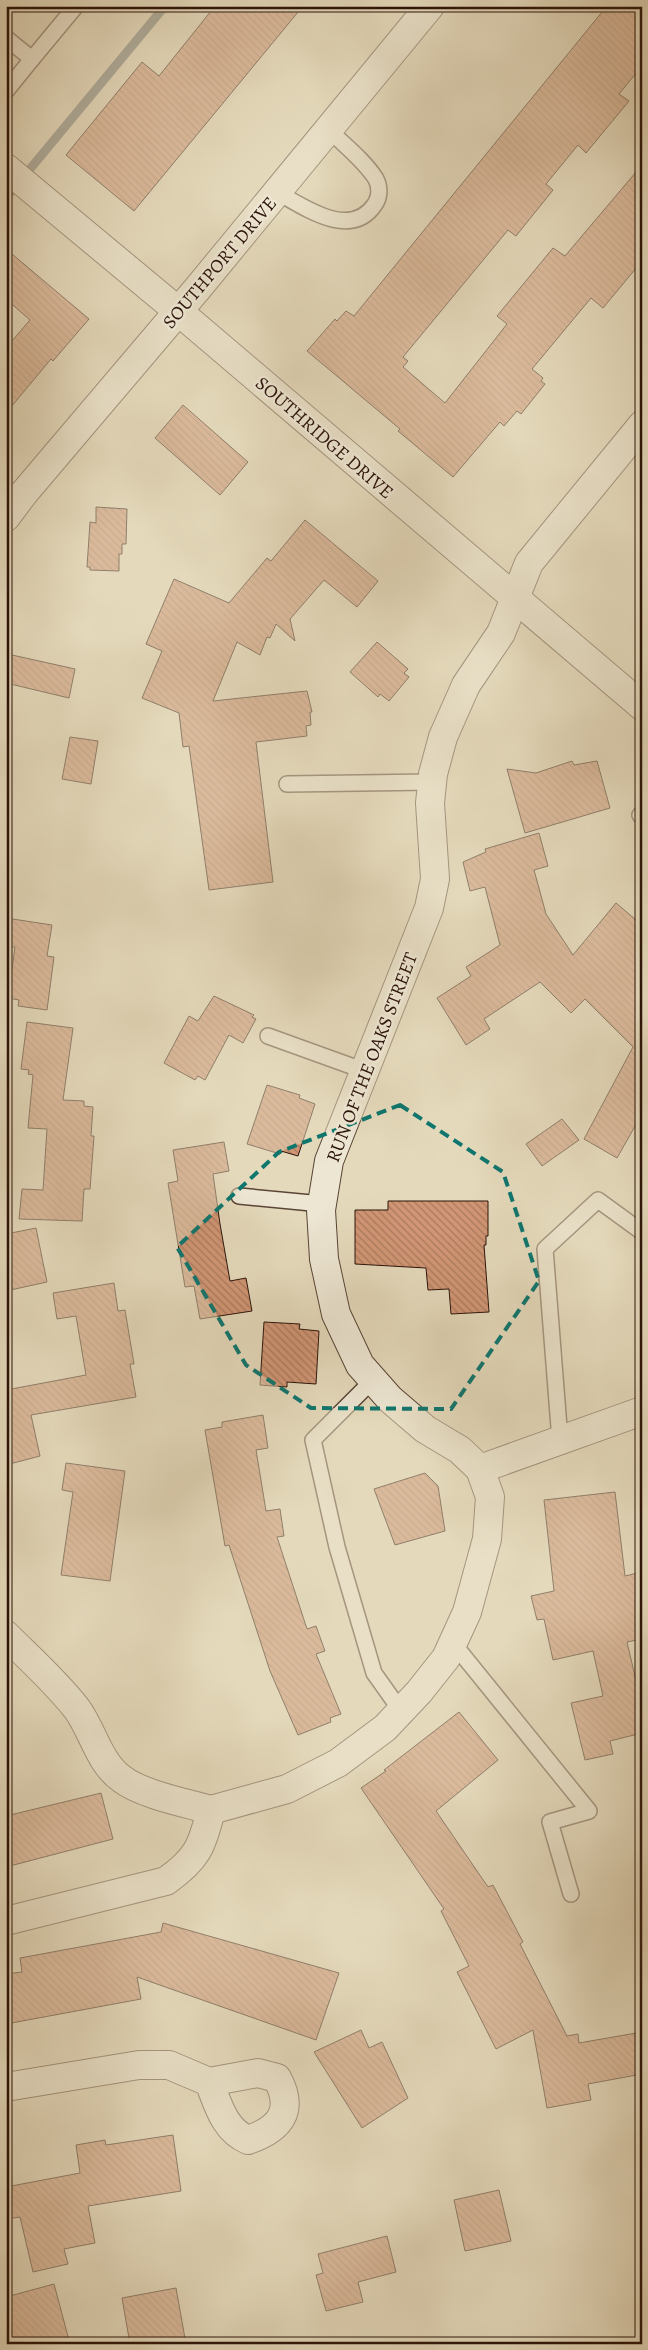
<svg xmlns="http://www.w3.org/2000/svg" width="648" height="2350" font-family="Alegreya,serif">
<defs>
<pattern id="building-back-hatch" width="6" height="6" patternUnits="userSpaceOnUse" patternTransform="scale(1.25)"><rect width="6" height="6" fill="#d19675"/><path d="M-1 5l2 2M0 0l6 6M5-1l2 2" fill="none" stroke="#aa795e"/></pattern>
</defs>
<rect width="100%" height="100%" fill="#e4d9bb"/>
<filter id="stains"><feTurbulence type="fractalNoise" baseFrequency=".004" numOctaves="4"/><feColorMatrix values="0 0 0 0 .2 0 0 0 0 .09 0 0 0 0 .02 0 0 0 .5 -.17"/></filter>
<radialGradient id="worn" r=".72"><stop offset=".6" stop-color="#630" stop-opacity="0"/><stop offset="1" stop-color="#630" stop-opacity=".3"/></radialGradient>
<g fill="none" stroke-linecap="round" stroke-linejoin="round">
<polyline stroke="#6f7574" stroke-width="9" points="6,198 165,6"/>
</g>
<g fill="url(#building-back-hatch)" stroke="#2b1309">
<polygon points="215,6 303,6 134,211 66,155 142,62 159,76"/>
<polygon points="607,6 642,6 642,66 619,94 629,101 586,153 578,145 546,184 553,190 516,236 508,230 403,357 408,361 403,367 445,403 507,324 497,316 553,248 565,256 642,165 642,261 603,308 591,298 532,369 543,378 541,381 545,384 521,414 517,411 504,426 500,422 453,477 398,431 400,429 307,351 335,319 337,321 346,311 354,316"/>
<polygon points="6,249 89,319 53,361 51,359 6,413 6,348 30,320 6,299"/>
<polygon points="183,405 248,462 220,495 155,438"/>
<polygon points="96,507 127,509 126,544 122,544 122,554 119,554 119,571 90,570 90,567 87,567 90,522 96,523"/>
<polygon points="305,520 378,581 357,607 324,580 290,619 295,641 276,624 270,638 267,637 260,655 237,642 213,701 307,691 312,712 310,712 311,725 306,726 307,736 256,742 273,882 209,890 189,746 183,747 179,713 142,698 162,651 146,644 174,579 229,603 267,558 271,561"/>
<polygon points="377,642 408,669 404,673 409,677 389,701 380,694 378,697 350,672"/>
<polygon points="12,655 75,669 69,698 6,683"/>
<polygon points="70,737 98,741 91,784 62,779"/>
<polygon points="572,761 574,765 597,761 610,808 525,833 507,769 536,773"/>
<polygon points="539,833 548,866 534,870 546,914 573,955 616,903 642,925 642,1114 617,1158 584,1139 633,1047 585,999 571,1013 540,982 484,1019 490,1029 466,1045 437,998 471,976 466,967 500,945 485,887 470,891 463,862 486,852 485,849"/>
<polygon points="6,918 52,925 47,956 54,957 47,1010 18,1006 19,1000 8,998 15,947 6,946"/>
<polygon points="214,996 254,1015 252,1017 256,1019 243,1043 229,1035 205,1080 198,1076 195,1080 164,1063 189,1016 198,1021"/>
<polygon points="27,1022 73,1028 63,1100 84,1101 84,1106 93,1107 91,1136 94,1136 90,1189 84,1189 82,1221 19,1219 22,1189 43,1190 47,1129 28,1128 33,1075 28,1074 29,1070 21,1069"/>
<polygon points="267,1085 300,1095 299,1098 315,1104 298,1156 281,1151 280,1154 247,1144"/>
<polygon points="562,1119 579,1140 542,1166 526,1144"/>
<polygon points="224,1142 229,1171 213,1174 220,1224 230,1281 246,1278 252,1311 200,1319 194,1286 185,1287 168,1183 178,1181 173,1150"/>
<polygon points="388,1201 488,1201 488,1236 486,1236 486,1245 484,1245 489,1312 451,1314 449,1289 428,1290 426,1268 355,1264 355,1210 388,1210"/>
<polygon points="36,1228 47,1282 6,1291 6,1234"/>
<polygon points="114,1283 118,1311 125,1310 134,1364 130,1364 136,1397 31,1415 40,1456 6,1465 6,1390 86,1375 76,1316 57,1319 53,1293"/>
<polygon points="264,1322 300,1324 299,1329 319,1331 316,1384 287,1382 287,1387 260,1385"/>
<polygon points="263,1415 268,1448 256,1450 266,1511 280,1509 284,1536 277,1537 307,1629 316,1626 325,1651 316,1654 341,1714 330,1718 331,1722 298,1735 270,1671 229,1545 225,1546 205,1430 222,1427 222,1422"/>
<polygon points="66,1463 125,1471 110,1581 61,1575 73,1492 62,1490"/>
<polygon points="425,1473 438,1486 445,1531 395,1545 374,1489"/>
<polygon points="615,1492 625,1576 642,1572 642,1639 627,1642 642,1706 642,1733 610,1741 613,1754 585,1760 571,1703 603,1696 593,1651 553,1660 544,1619 537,1620 531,1596 554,1591 544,1500"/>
<polygon points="459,1712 498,1760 436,1811 488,1887 493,1885 523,1942 520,1944 567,2036 578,2034 579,2043 642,2032 642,2074 588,2084 591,2100 547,2108 533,2030 496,2049 457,1972 469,1966 441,1911 444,1909 361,1788 386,1771 384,1770"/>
<polygon points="101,1793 113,1839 6,1867 6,1816"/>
<polygon points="163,1923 339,1973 316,2040 137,1977 141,1999 6,2024 6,1974 22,1972 20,1958 161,1932"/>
<polygon points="361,2030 369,2048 382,2042 408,2098 362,2128 314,2052"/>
<polygon points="173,2135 181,2191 88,2206 95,2243 64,2249 68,2264 33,2272 20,2217 6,2219 6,2187 80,2173 76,2145 105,2140 106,2145"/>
<polygon points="499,2190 511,2241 465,2251 454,2200"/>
<polygon points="387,2236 396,2272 358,2282 363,2302 326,2311 316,2275 323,2273 318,2254"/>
<polygon points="54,2284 70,2344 6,2344 6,2297"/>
<polygon points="176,2288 186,2344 130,2344 122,2298"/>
</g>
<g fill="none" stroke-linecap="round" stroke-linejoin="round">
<defs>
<g id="service">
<polyline points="6,38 32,59 76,6"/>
<polyline points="6,91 32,59"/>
<path d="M 277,192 C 304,207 351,241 375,204 C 380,197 380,187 376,179 C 364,160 344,145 328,129"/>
<polyline points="287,784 432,782"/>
<polyline points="640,815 642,816"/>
<polyline points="268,1036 365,1071"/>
<polyline points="239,1196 322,1204"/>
<polyline points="373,1380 313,1440 337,1547 374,1673 401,1711"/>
<polyline points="560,1440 545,1249 598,1200 642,1232"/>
<polyline points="453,1643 589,1811 550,1822 571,1894"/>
</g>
<g id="minor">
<polyline points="6,517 24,493 198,288 430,6"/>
<polyline points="480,1469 642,1411"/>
<path d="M 6,1635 C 30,1659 56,1682 77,1709 C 93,1731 99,1763 122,1779 C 141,1794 186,1803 211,1810"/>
<polyline points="211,1810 287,1789 338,1763 385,1728 419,1692 446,1658 467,1612 487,1539 490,1497 480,1469 460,1450 425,1429 390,1399 360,1365 336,1314 324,1259 321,1210 329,1161 429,908 435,879 430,803 433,774 443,737 466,685 501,633 529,563 642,425"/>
<path d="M 6,1921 L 166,1881 C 197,1859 202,1847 211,1810"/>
<path d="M 6,2087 L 139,2065 L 169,2065 L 209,2082 C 218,2104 224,2130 248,2140 C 280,2129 295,2111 277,2078 L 258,2073 L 209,2082"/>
</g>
<polyline id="tertiary" points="6,168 178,311 642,706"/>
</defs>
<use href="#service" stroke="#594436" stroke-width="18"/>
<use href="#minor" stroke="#594436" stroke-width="30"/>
<use href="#tertiary" stroke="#594436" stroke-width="30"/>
<use href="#service" stroke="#ede6d3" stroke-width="15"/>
<use href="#minor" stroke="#ede6d3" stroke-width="28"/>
<use href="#tertiary" stroke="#ede6d3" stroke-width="28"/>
</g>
<path d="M0 0H648V2350H0ZM 400,1105 L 503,1172 L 539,1281 L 451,1409 L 311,1408 L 246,1365 L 177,1247 L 279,1152 Z" fill="#e4d9bb" fill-opacity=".55" fill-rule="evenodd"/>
<path fill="none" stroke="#0f766e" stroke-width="4" stroke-dasharray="10 6" stroke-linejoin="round" d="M 400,1105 L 503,1172 L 539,1281 L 451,1409 L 311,1408 L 246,1365 L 177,1247 L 279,1152 Z"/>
<g text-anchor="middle" stroke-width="5" stroke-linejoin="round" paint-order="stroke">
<g font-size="19" fill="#2b1309" stroke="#ede6d3">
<text transform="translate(219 262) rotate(-50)" y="7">SOUTHPORT DRIVE</text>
<text transform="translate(325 437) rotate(41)" y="7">SOUTHRIDGE DRIVE</text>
<text transform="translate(371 1057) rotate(-69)" y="7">RUN OF THE OAKS STREET</text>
</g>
</g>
<rect width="648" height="2350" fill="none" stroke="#e4d9bb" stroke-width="25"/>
<rect x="8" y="8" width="633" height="2335" fill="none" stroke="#2b1309" stroke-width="2.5"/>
<rect x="12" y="12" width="623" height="2325" fill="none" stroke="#2b1309"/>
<rect width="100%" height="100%" filter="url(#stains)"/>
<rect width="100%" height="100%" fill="url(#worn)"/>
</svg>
